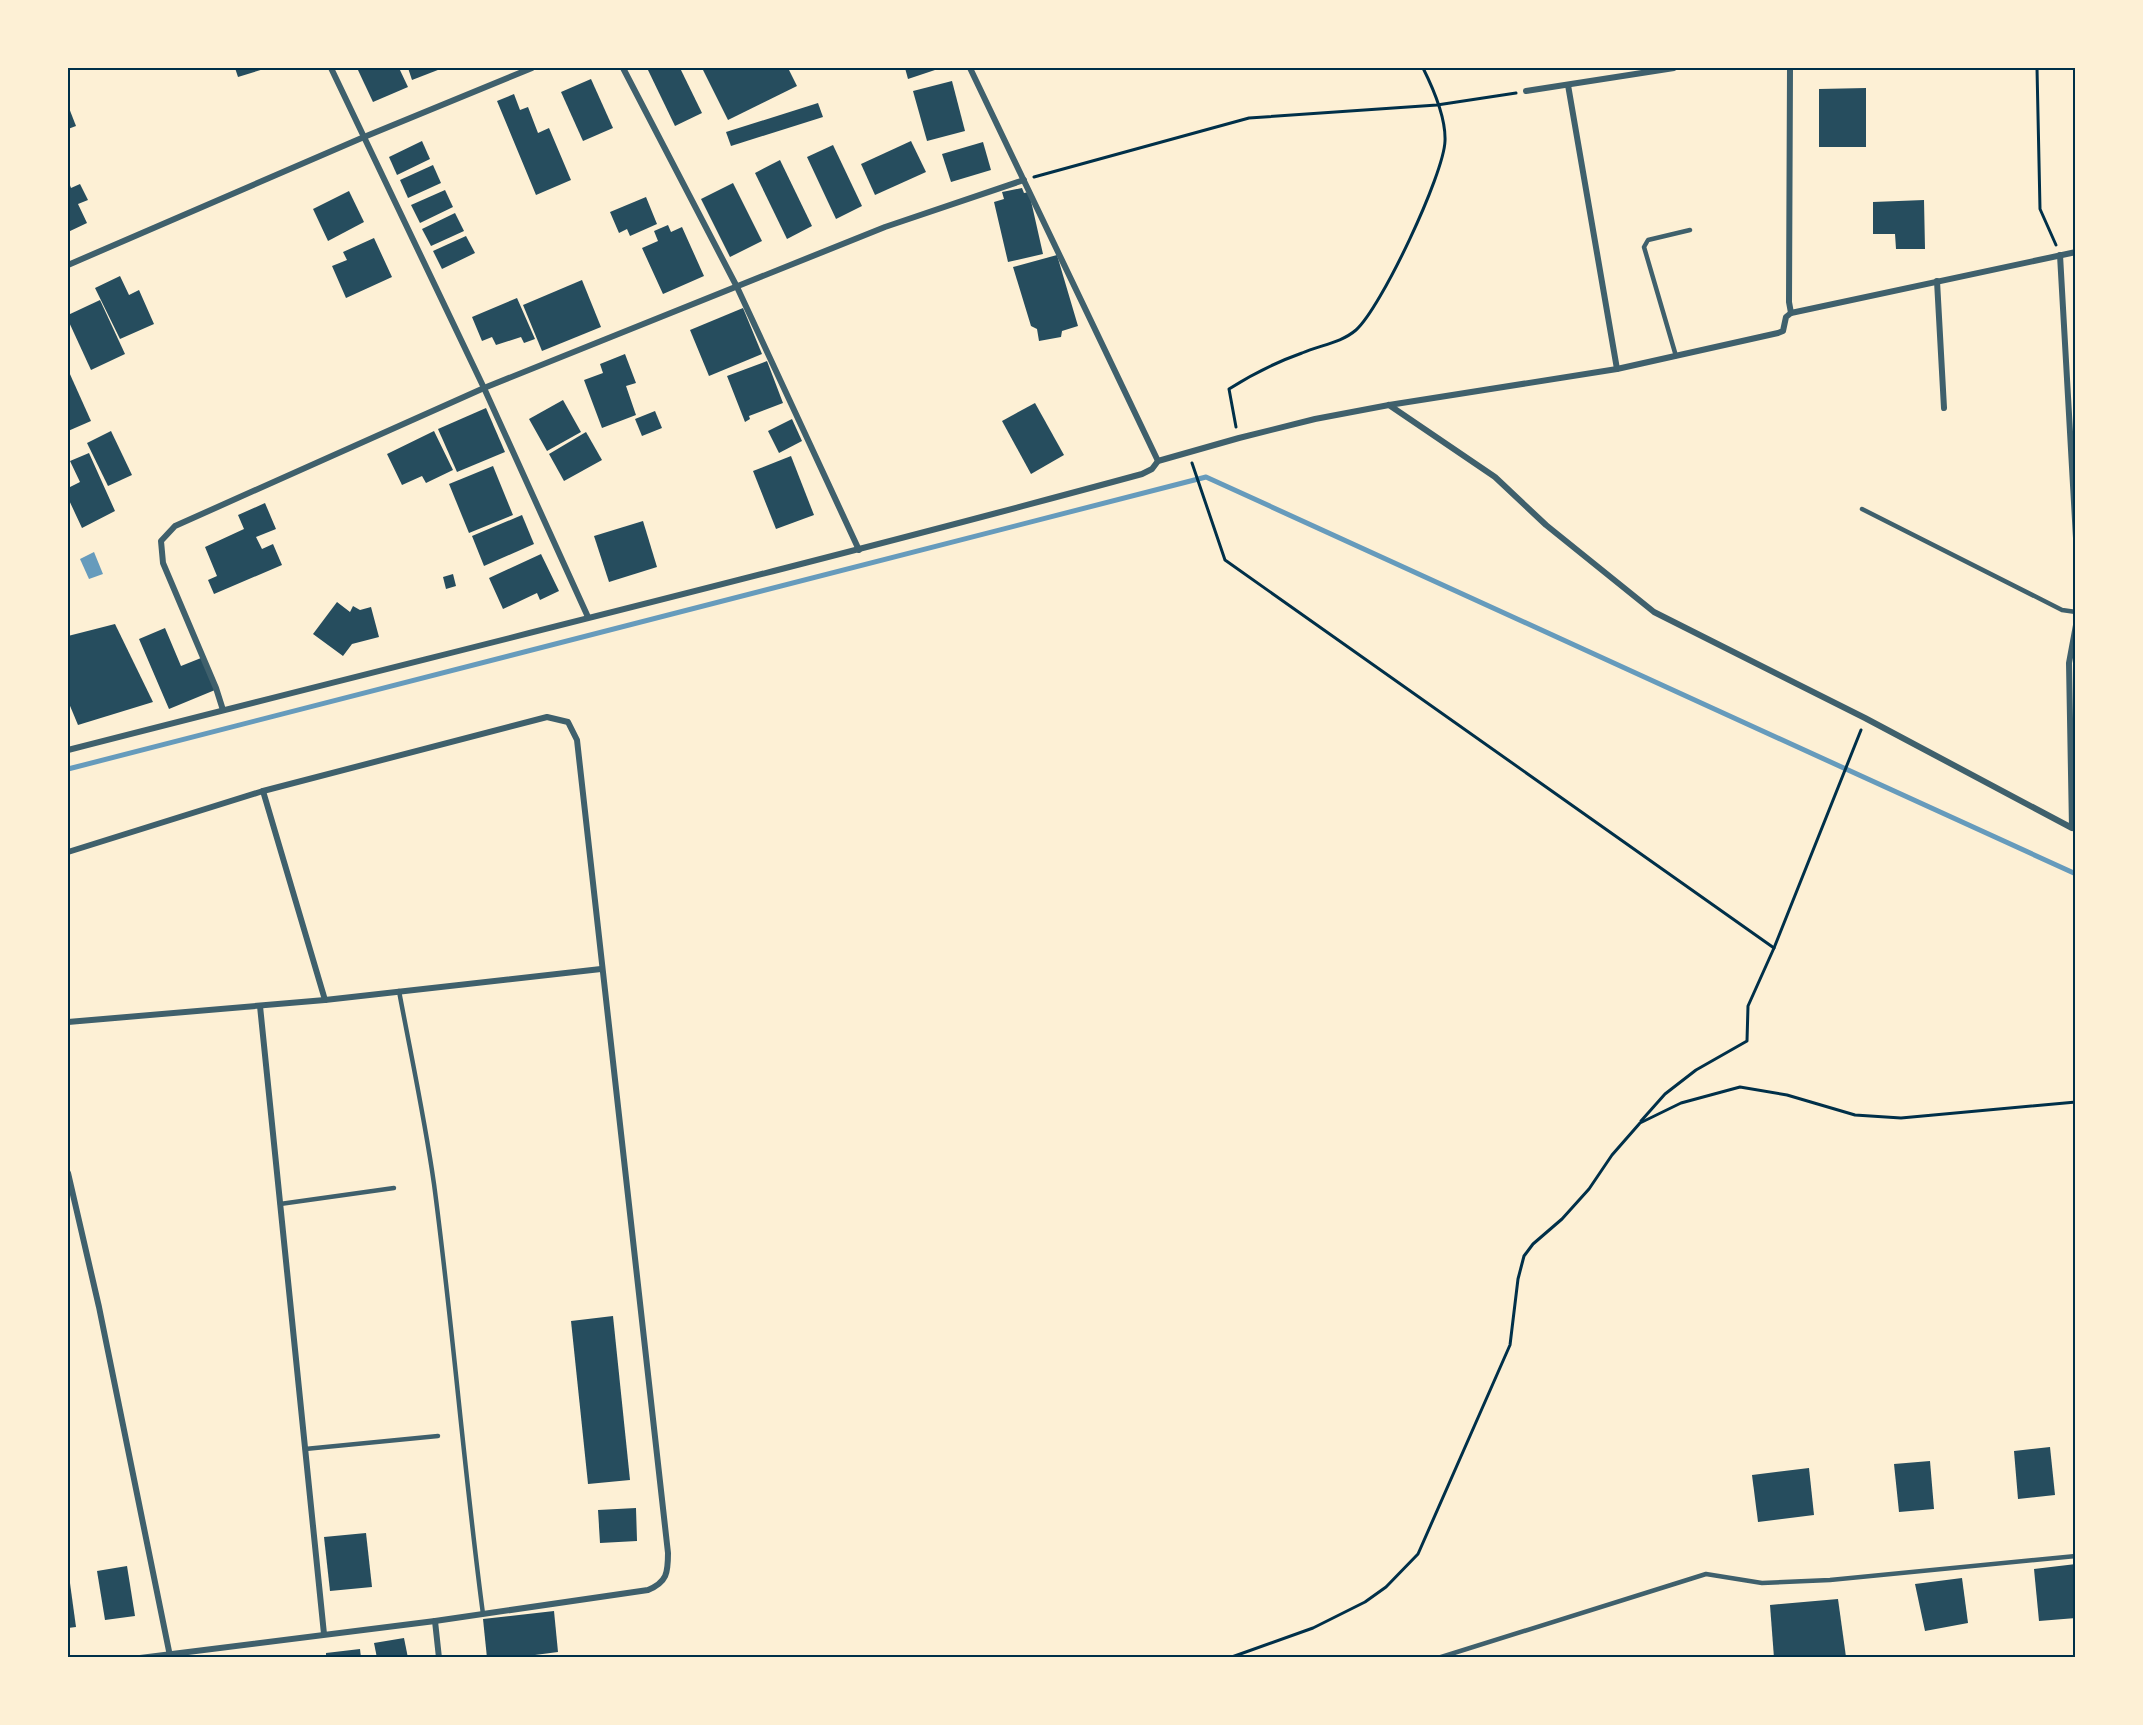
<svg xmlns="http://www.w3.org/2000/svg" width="2143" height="1725" font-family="'Exo 2',sans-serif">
<rect width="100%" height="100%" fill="#fdf0d5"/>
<polygon fill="#669bbc" points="94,552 103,574 89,579 80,559"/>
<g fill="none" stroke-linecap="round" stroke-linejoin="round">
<polyline stroke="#669bbc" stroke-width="5" points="68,769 1206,477 2076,874"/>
</g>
<g fill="#264d5e">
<polygon points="235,68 267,68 238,77"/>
<polygon points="357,68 399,68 408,87 373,102"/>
<polygon points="408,68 443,68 412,80"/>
<polygon points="647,68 680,68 702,113 675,126"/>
<polygon points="702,68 788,68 797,86 728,120"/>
<polygon points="905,68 938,68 938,69 908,79"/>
<polygon points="591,79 613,128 583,141 561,92"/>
<polygon points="952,81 965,131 927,141 913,91"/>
<polygon points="1866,88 1866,147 1819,147 1819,89"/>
<polygon points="514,94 520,110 528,107 538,133 549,128 571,180 536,195 497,101"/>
<polygon points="818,103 823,117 731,146 726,132"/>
<polygon points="69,108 76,126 68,129 68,109"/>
<polygon points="422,141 430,159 397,175 389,157"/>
<polygon points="911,141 926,172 875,195 861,164"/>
<polygon points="983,142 991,170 951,182 942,154"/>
<polygon points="833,145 862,206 836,219 807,157"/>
<polygon points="780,160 812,226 787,239 755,173"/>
<polygon points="433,165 441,183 408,198 400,180"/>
<polygon points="68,180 71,188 80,184 88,200 78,204 87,223 68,232"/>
<polygon points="733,183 762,241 730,257 701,199"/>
<polygon points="1022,188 1024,193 1029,192 1043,254 1008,262 994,202 1004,199 1002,192"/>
<polygon points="445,190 453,207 420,223 411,205"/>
<polygon points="349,191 364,222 328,241 313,209"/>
<polygon points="646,197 657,224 630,236 627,229 619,233 610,212"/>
<polygon points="1924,200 1925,249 1896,249 1895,234 1873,234 1873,202"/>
<polygon points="455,213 464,231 431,246 422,229"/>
<polygon points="668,225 671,232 682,227 704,276 663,294 642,248 658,241 654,231"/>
<polygon points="466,236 475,253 442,269 433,251"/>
<polygon points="374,238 392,277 346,298 332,266 347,260 343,252"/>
<polygon points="1057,255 1078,326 1062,331 1061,337 1039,341 1037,329 1031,326 1013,267"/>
<polygon points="120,276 129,295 139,290 154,324 120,339 95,288"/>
<polygon points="582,280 601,327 542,351 523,305"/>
<polygon points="517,298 535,339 524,343 521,337 496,345 492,337 482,341 472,317"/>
<polygon points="100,300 125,354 91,370 68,320 68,315"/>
<polygon points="743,308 762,354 709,376 690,330"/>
<polygon points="625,354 636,383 626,386 636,415 602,428 584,380 603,373 600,364"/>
<polygon points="767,361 783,403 749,416 750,419 745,422 727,376"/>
<polygon points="68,372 69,372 91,421 68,431"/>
<polygon points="563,400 581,432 547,451 529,419"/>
<polygon points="1035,403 1064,455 1031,474 1002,421"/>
<polygon points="486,408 505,452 457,472 438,429"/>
<polygon points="655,411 662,428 642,436 635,419"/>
<polygon points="792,419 802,441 779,453 768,431"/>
<polygon points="111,431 132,475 108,486 87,443"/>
<polygon points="434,431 453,470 426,483 422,476 402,485 387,454"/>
<polygon points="586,432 602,460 564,481 549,454"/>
<polygon points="89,453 115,511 82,528 68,498 68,488 80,482 70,461"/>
<polygon points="791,456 814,515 776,529 753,471"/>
<polygon points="493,466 513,515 469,533 449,484"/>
<polygon points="265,503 276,529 256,537 262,549 273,544 282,565 214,594 208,580 217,576 205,547 244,529 238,515"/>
<polygon points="522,515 534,544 484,566 472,536"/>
<polygon points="643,521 657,567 609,582 594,536"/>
<polygon points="541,554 559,591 540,600 537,593 503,609 489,578"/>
<polygon points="453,574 456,586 446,589 443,577"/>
<polygon points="337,602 350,612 353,606 360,610 371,607 379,637 352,644 343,656 313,634"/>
<polygon points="115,624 153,702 78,725 68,701 68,636"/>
<polygon points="165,628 181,666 201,658 215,690 169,709 139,639"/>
<polygon points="613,1316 630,1480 588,1484 571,1321"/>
<polygon points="2050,1447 2055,1495 2018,1499 2014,1451"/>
<polygon points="1930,1461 1934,1509 1899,1512 1894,1464"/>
<polygon points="1809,1468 1814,1515 1758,1522 1752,1475"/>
<polygon points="636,1508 637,1541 600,1543 598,1510"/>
<polygon points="366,1533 372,1587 330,1591 324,1537"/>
<polygon points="2076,1564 2076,1618 2039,1621 2034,1569"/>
<polygon points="127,1566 135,1616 105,1620 97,1571"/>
<polygon points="69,1576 76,1627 68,1628 68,1577"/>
<polygon points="1962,1578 1968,1623 1925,1631 1915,1584"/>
<polygon points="1838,1599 1846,1657 1774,1658 1770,1605"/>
<polygon points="554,1611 558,1652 512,1658 487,1658 483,1619"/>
<polygon points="404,1638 408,1658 377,1658 374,1643"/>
<polygon points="360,1649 361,1658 326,1658 326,1653"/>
</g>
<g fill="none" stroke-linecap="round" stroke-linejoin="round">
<g stroke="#003049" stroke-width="3">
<polyline points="2037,68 2040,209 2056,245"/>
<polyline points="1034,177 1249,118 1437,105 1516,93"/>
<path d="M 1236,427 L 1229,389 C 1254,373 1274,363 1302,353 C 1320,345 1341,343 1356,330 C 1381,308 1444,174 1445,141 C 1446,118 1433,88 1423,68"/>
<polyline points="1192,463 1225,560 1774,948"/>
<polyline points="1641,1121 1665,1094 1696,1070 1747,1041 1748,1006 1774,948 1861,730"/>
<polyline points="1229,1658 1313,1628 1365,1602 1386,1587 1418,1554 1510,1345 1518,1279 1524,1256 1533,1244 1562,1219 1589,1189 1612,1155 1640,1123 1681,1103 1740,1087 1787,1095 1855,1115 1901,1118 2076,1102"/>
</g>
<g stroke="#3f606c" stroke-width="4.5">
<polyline points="1676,356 1644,247 1648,240 1690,230"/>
<polyline points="1862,509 2062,610 2076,612"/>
<path d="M 399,991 C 411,1055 425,1120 434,1184 C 453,1327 464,1471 483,1614"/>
<polyline points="280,1204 394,1188"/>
<polyline points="305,1449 438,1436"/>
<polyline points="1438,1658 1706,1574 1762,1583 1830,1580 2076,1556"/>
</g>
<g stroke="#3f606c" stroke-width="6">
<polyline points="331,68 484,388 588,617"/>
<polyline points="623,68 737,287 859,550"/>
<polyline points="970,68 1158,461"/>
<polyline points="1790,68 1789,302 1791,313"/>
<polyline points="1568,85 1617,369"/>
<polyline points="1526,91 1674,68"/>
<polyline points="2060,255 2076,538"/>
<polyline points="68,265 364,137 532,68"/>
<polyline points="1937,281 1944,408"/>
<polyline points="1389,405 1495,477 1546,525 1654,612 1865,718 2072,828 2069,663 2076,625"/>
<polyline points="223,710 216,688 163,563 161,541 175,526 484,388 885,227 1024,180"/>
<path d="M 68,750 C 426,658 785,571 1142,474 L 1152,469 L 1158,461 L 1239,438 L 1315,419 L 1389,405 L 1617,369 L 1778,333 L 1783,331 L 1786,317 L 1791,313 L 2076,252"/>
<polyline points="263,791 325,1000"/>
<path d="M 68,852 L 263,791 L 547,717 L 568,722 L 577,740 L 668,1553 C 668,1573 667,1582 648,1590 L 435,1621 L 140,1658"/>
<polyline points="260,1006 324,1634"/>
<polyline points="68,1022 325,1000 601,969"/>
<polyline points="68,1173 99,1307 170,1656"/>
<polyline points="435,1621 439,1658"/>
</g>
</g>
<rect width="2143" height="1725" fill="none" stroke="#fdf0d5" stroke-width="138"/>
<rect x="69" y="69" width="2005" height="1587" fill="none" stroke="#003049" stroke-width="2"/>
</svg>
